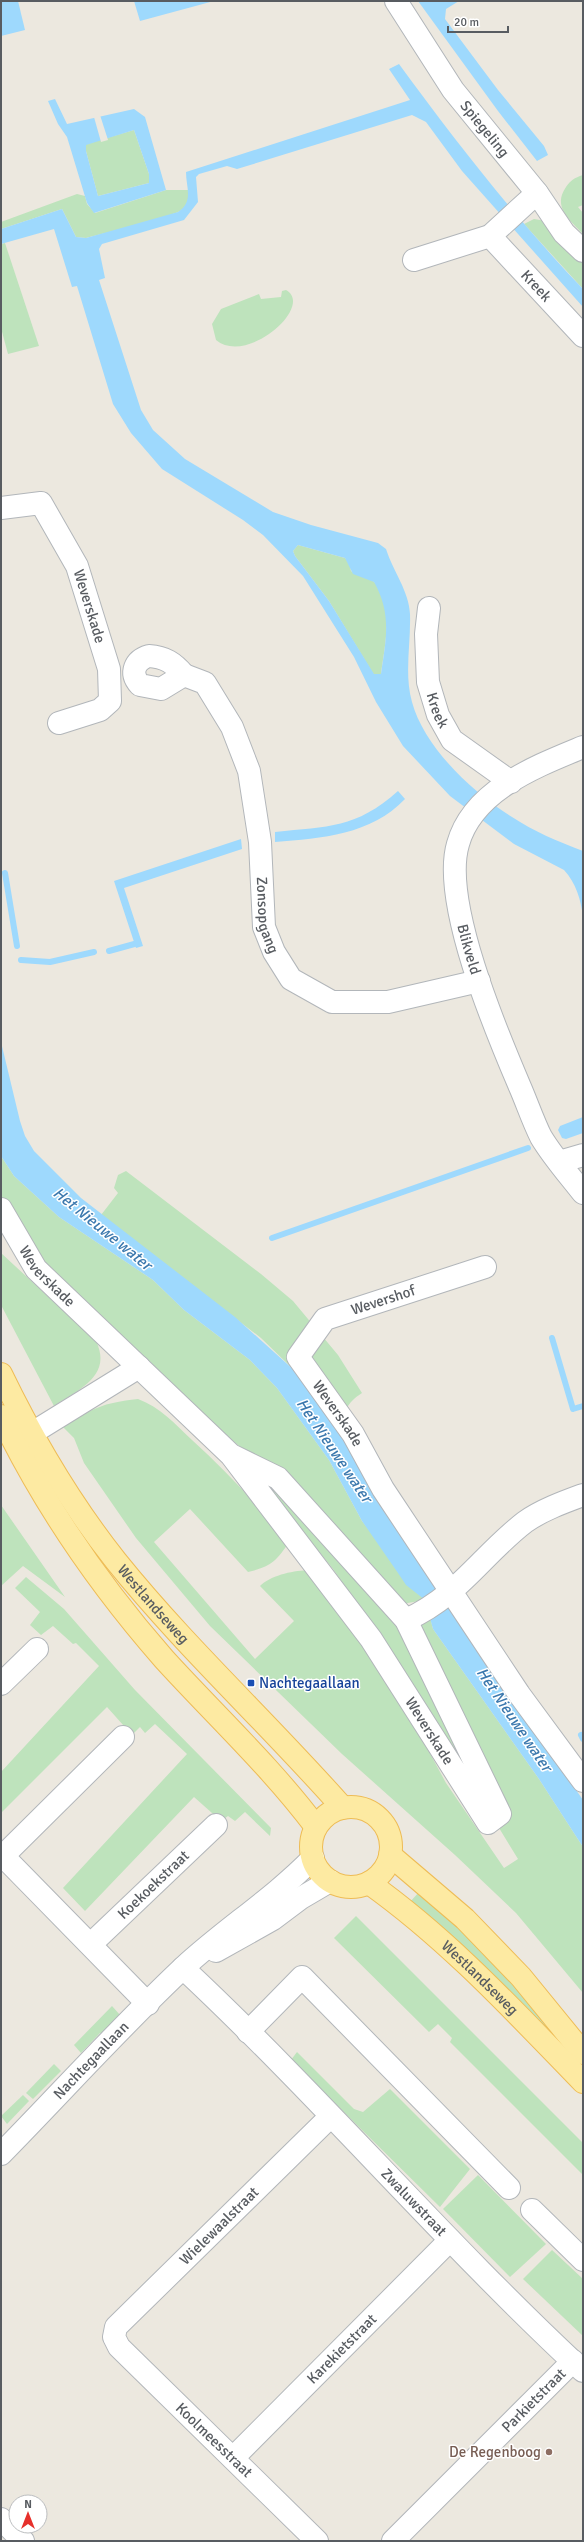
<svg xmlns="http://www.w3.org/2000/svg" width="584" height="2542" font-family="Signika,sans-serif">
<rect width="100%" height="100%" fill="#ece8df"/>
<g fill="#bee3bc">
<polygon points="134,130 149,174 149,183 98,196 86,151 86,144"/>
<path d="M 583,175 L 583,205 L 578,207 L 583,213 L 583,234 C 570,220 552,207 566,187 C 571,180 574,178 583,175 Z"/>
<path d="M 166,190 L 188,190 C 190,196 188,204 183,209 C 172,218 104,233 86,238 L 76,237 L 62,209 L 1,229 L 1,222 L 77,194 L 85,196 L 87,204 L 95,213 Z"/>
<polygon points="534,219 546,221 583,263 583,289 524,224"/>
<polygon points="5,243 39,346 8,354 1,328 1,244"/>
<path d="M 286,290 C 315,306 247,366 216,340 L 212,324 L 221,309 L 259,294 L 261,299 L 281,297 L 282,291 Z"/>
<path d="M 298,545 L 345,558 L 349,562 L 351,571 C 357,576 367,576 373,581 C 396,599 384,650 381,674 L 374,675 L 329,601 L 295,556 L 293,551 Z"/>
<polygon points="1,1156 14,1176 59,1217 153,1280 184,1310 250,1360 277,1388 329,1460 362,1521 425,1600 402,1604 251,1456 225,1434 40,1259 1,1201"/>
<path d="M 126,1171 L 261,1274 L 293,1301 L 338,1355 L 362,1393 C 346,1403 343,1414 339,1431 L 295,1371 L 261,1338 L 101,1215 L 118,1193 L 114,1188 L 118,1175 Z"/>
<path d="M 1,1253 L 96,1341 C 113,1376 78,1390 54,1406 L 1,1305 Z"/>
<path d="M 138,1399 C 160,1407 175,1424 192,1440 C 227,1472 258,1505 289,1542 C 277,1561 270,1567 248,1572 L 190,1509 L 154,1542 L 255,1659 L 294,1621 L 260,1586 C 271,1575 298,1569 313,1571 L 407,1711 L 446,1783 L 504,1868 L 518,1859 L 496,1823 L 417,1628 L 429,1613 L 433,1629 L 539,1779 L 583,1847 L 583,1993 L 516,1913 L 455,1855 L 342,1754 L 210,1626 L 136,1538 L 84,1463 L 74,1438 L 63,1427 C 93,1408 102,1403 138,1399 Z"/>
<polygon points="252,1469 268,1479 392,1612 494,1813 379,1635 333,1569"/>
<polygon points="1,1505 65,1597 23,1566 1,1586"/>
<polygon points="26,1577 64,1609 135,1690 271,1828 270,1836 245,1812 235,1821 228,1816 221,1821 194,1797 85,1911 63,1888 187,1754 155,1724 145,1733 140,1727 132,1735 107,1707 1,1813 1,1772 99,1666 76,1643 73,1644 53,1626 41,1635 30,1625 40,1612 15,1588"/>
<polygon points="420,1891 504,1969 567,2043 560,2049 409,1903"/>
<polygon points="356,1916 583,2143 583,2175 450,2042 452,2038 438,2024 429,2032 334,1938"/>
<polygon points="112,2006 120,2015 109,2032 100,2033 81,2053 74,2045"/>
<polygon points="297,2052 354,2109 363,2112 390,2089 470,2169 440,2207 291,2060"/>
<polygon points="54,2064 61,2071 33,2099 26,2093"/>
<polygon points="23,2095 29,2101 7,2124 1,2116"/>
<polygon points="478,2175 546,2244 510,2277 443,2209"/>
<polygon points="552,2250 583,2279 583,2336 523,2279"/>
</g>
<g fill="#9ed9fd" fill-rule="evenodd">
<polygon points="18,1 25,30 1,36 1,2"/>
<polygon points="134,1 214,1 140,21"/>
<polygon points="418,1 459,1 446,9 445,19 498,90 544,146 548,155 537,161 498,111"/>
<path d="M 399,64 C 456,142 516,219 583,289 L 583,307 L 462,171 L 426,122 L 412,115 L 237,169 L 227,166 L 199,174 L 196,177 L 198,202 L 184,220 L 102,244 L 99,249 L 105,278 L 99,280 L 141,410 L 153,430 L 185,459 L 273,512 L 311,525 L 378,543 L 386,549 C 393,571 409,591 410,614 C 411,644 404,673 412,702 C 424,747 473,793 512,817 C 533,831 559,842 583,851 L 583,917 C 581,900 576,883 564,870 L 514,844 L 450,796 L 403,746 L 376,702 L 354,657 L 303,576 L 263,535 L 243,520 L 162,469 L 131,433 L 113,404 L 77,286 L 72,287 L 54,229 L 1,244 L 1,229 L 62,209 L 76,237 L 86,238 L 178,212 C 194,201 186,188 186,172 L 410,100 L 389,69 ZM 298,545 L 345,558 L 353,574 L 374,582 C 392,614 386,639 381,674 L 374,674 L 329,601 L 295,556 L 293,551 Z"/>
<path d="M 55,99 L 67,124 L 134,109 L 145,117 L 166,190 L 94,213 L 87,203 L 67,137 L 58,124 L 48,101 ZM 134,130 L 149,174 L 149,183 L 98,196 L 86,151 L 86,145 Z"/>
<path d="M 398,791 L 405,799 C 371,835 322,838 275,842 L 275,832 C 329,826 355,829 398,791 Z"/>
<polygon points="241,839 242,849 124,888 143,946 136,948 114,881"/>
<polygon points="1,1042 20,1121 25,1136 34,1151 81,1198 235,1317 295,1371 339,1431 436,1585 435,1591 449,1606 583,1800 583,1847 539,1779 433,1629 425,1600 406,1585 398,1573 362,1521 329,1460 277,1388 250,1360 184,1310 153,1280 59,1217 14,1176 1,1156"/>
<polygon points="583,1117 583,1133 566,1139 562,1138 558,1130 560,1126"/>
</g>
<polygon fill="#ece8df" points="100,115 108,140 101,142 94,117"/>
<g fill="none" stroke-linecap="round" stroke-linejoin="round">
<g stroke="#9ed9fd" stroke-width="6">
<polyline points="5,873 17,946"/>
<polyline points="109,951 138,943 137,940"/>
<polyline points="21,960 50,962 94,952"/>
<polyline points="272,1238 528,1148"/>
<polyline points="552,1338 573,1409 583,1406"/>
<polyline points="581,1735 583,1739"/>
</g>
<defs>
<g id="minor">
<path id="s1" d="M 396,1 L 453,90 L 537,193 L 564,233 L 583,251"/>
<path id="s2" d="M 490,236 L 583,336"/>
<polyline points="414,260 490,236 537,193"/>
<path id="s3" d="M 1,508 L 41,503 L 77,566 L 109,669 L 110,701 L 100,710 L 59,723"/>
<path id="s4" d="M 429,608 L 426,634 L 428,682 L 438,715 L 452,740 L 511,782"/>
<path d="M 149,656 C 165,657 174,663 184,675 L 161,689 L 140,685 C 129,673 135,660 149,656 Z"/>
<path id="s5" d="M 184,675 L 205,683 L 232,727 L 249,771 L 260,842 L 264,927 L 274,952 L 291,979 L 332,1002 L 388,1002 L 479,981"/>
<path id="s6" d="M 583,747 C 537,766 473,790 458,844 C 441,901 496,1031 520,1087 C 527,1103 533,1121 541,1137 C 553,1157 569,1175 583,1193"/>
<polyline points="559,1162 583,1155"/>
<path id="s7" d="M 1,1209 L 36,1269 L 231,1455 L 371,1639 L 488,1823 L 500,1814 L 406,1620 L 278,1478 L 231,1455"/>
<path id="s8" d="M 485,1267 L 325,1319 L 298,1357 L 353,1434 L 383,1489 L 519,1694 L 583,1781"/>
<polyline points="16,1443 139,1367"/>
<path d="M 406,1620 C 459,1596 482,1555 525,1522 C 542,1510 564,1502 583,1495"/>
<polyline points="1,1684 37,1649"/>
<polyline points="1,1854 148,2004"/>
<polyline points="3,1856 123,1737"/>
<path id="s9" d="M 91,1944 L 216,1825"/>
<polyline points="216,1951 273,1919 301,1898 330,1881"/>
<path id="s10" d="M 183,1968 C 321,2097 444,2242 583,2371"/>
<polyline points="248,2032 302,1977 509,2188"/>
<path id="s11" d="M 1,2154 C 61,2093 121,2026 184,1967 C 225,1929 273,1899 313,1858"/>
<polyline points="532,2210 583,2260"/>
<path id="s12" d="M 233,2458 L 450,2240"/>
<polyline points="1,2519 23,2541"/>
<path id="s13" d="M 317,2541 L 119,2347 L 114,2337 L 116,2327 L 330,2117"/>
<path id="s14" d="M 393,2541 L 573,2361"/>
</g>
<g id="major">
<path id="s15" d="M 1,1374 C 33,1440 70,1503 116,1561 C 186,1648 269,1724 343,1808"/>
<path d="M 1,1416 C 43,1503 100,1586 164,1659 C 215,1715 271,1767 316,1827"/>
<circle cx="351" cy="1847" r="40"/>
<polyline points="390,1855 465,1919 521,1977 583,2053"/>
<path id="s16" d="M 369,1883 C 449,1940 515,2012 583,2082"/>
</g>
</defs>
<use href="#minor" stroke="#b2b6ba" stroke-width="24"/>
<use href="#major" stroke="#eebc56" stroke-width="24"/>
<use href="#minor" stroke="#fff" stroke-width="22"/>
<use href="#major" stroke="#fdeaa2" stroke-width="22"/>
</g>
<rect fill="#1a4fb4" stroke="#fff" stroke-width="1.5" x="247" y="1679" width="8" height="8" rx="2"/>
<circle fill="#8d6e63" stroke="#fff" stroke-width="1.5" cx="549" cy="2452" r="4"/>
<g text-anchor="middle" stroke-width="3" stroke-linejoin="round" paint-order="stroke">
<g font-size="15" fill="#585c61" stroke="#fff">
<text dy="5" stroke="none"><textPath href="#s1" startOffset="156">Spiegeling</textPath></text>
<text dy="5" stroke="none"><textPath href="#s2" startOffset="68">Kreek</textPath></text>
<text dy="5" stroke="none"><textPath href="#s3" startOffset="155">Weverskade</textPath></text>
<text dy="5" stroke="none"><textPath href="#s4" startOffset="104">Kreek</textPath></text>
<text dy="5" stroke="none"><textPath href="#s5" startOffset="267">Zonsopgang</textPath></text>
<text dy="5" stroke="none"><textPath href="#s6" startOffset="271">Blikveld</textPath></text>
<text dy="5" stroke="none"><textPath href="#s7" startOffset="82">Weverskade</textPath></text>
<text transform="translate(383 1300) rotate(-18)" y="5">Wevershof</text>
<text dy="5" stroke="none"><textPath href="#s8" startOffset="284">Weverskade</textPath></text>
<text dy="5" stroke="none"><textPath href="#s15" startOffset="277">Westlandseweg</textPath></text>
<text dy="5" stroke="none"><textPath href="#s7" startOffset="679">Weverskade</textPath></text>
<text dy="5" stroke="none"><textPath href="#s9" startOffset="86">Koekoekstraat</textPath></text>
<text dy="5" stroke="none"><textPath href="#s16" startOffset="146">Westlandseweg</textPath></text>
<text dy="5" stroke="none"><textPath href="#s11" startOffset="130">Nachtegaallaan</textPath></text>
<text dy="5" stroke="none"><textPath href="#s10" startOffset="329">Zwaluwstraat</textPath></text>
<text dy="5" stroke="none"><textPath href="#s13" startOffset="443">Wielewaalstraat</textPath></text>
<text dy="5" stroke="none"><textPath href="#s12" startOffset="154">Karekietstraat</textPath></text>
<text dy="5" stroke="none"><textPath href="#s14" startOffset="199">Parkietstraat</textPath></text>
<text transform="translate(214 2440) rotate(44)" y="5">Koolmeesstraat</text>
</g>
<g font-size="15" fill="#164399" stroke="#fff" text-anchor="start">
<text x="259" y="1688">Nachtegaallaan</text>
</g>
<g font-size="15" fill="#785e54" stroke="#fff" text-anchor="end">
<text x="541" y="2457">De Regenboog</text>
</g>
<g font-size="16" font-style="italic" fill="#3c79ae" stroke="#fff">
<text transform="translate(103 1228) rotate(39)" y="6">Het Nieuwe water</text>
<text transform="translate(335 1450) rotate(56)" y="6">Het Nieuwe water</text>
<text transform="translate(515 1719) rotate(56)" y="6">Het Nieuwe water</text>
</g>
</g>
<rect width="584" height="2542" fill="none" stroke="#585c61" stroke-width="4"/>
<g transform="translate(28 2514)"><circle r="19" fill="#ffffff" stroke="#bcbec0"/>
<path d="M0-3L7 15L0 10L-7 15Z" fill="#e6302b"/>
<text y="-6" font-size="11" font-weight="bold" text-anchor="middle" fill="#585c61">N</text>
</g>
<path d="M448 26v6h60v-6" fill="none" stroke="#585c61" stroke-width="2"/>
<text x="454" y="26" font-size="12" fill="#585c61" stroke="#ffffff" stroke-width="3" paint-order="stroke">20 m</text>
</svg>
